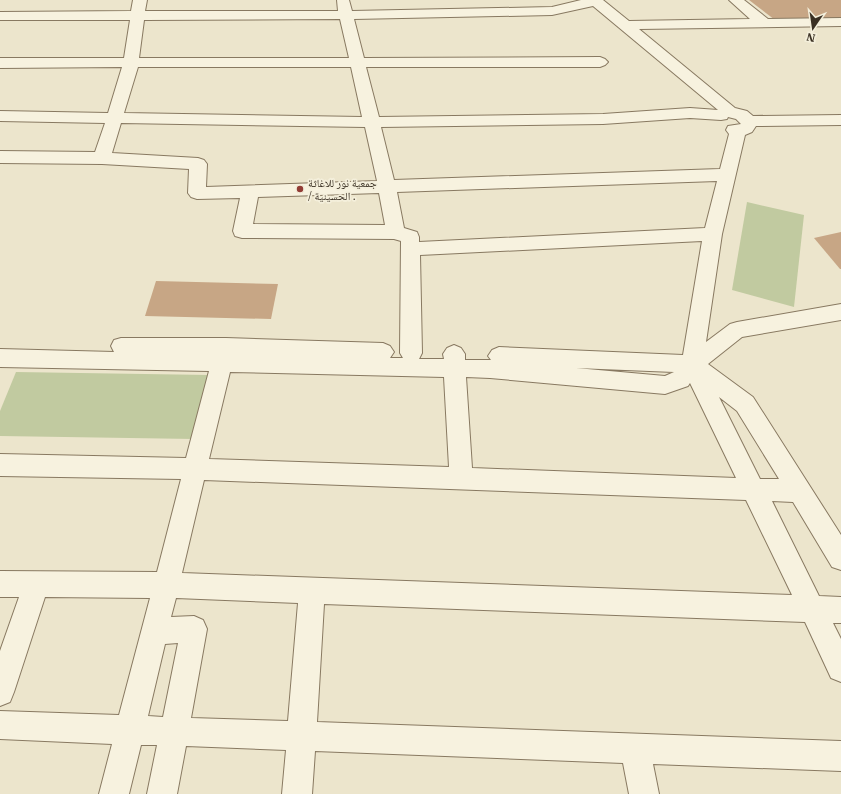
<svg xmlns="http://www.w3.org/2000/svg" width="841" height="794" font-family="'IBM Plex Serif','Noto Naskh Arabic',serif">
<rect width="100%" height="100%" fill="#ece5cc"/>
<g fill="#c1caa0">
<polygon points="747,202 804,215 794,307 732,290"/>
<polygon points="16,372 209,375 194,439 0,436 0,411"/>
</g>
<g fill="#c7a685">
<polygon points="749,0 841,0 841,18 775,20"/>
<polygon points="841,232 841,269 840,269 814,238"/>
<polygon points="156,281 278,284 271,319 145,316"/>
</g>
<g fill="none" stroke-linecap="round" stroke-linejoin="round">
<defs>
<path id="minor" d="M 133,0 L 147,0 L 145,11 L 338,11 L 337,0 L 349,0 L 352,11 L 552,7 L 581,0 L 603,0 L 629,21 L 750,19 L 729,0 L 744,0 L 768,19 L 841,18 L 841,26 L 639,29 L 735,108 L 747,111 L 753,116 L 841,115 L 841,125 L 756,126 L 752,132 L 745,135 L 722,234 L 706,342 L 730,324 L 737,322 L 841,304 L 841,320 L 742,337 L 708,364 L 753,397 L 841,535 L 841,570 L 832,567 L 793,502 L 772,501 L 819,596 L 841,597 L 841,623 L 833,623 L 841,639 L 841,682 L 831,678 L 805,622 L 324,604 L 317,722 L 841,741 L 841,771 L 653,764 L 659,794 L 629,794 L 623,763 L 315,751 L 312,794 L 282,794 L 286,750 L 186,746 L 177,794 L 147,794 L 157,745 L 141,745 L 129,794 L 99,794 L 112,744 L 0,739 L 0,711 L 119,715 L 150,598 L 45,597 L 14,692 L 10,702 L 0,706 L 0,651 L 19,597 L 0,597 L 0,571 L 157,572 L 181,479 L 0,476 L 0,454 L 186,458 L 209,371 L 0,367 L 0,349 L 114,352 L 111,346 L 114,340 L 121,338 L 226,338 L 383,343 L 390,346 L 394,352 L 390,358 L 403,358 L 400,353 L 401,241 L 394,239 L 242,238 L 235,236 L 233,231 L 240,198 L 197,199 L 191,197 L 188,193 L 189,169 L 102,164 L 0,163 L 0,151 L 95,152 L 105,123 L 0,121 L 0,111 L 108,113 L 122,67 L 0,68 L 0,58 L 124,58 L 130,20 L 0,20 L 0,12 L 131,11 ZM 593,6 L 718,110 L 690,108 L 603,114 L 379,117 L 366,67 L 600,67 L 605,65 L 608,62 L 605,59 L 600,57 L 364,58 L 354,19 L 552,15 ZM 340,19 L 349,58 L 139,58 L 144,20 ZM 138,67 L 351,67 L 362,117 L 124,113 ZM 728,117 L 736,119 L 741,124 L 728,126 L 726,130 L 729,134 L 720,169 L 394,180 L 381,127 L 603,124 L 690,118 L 721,120 L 727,119 ZM 121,123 L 365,127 L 377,181 L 206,187 L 207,164 L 204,160 L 198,158 L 112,153 ZM 717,181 L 705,228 L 419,242 L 419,237 L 417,232 L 404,228 L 397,192 ZM 379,193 L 385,225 L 253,224 L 258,197 ZM 702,241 L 683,355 L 499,347 L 492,350 L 488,356 L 491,360 L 465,360 L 465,354 L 461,348 L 454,345 L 447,348 L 443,354 L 444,359 L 419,359 L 422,353 L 420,255 ZM 576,368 L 674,372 L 665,376 ZM 230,372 L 444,377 L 449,467 L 209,459 ZM 466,377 L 490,378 L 665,394 L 688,386 L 690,383 L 736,478 L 472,468 ZM 719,397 L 737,411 L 779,479 L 760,479 ZM 204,480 L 746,500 L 792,595 L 182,573 ZM 176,598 L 298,603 L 288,721 L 191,718 L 207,629 L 203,620 L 194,616 L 171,617 ZM 178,643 L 163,717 L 148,716 L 165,644 Z"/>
</defs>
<use href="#minor" stroke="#887961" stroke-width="2"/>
<use href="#minor" fill="#f7f2df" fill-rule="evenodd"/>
</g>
<circle fill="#923d35" stroke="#f4efdb" stroke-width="1.5" cx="300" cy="189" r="4"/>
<g text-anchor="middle" stroke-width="3.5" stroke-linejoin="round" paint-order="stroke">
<g font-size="11" fill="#3a3023" stroke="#f4efdb" text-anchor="start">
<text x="308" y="187">جمعية نور للاغاثة<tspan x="308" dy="13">/ الحسينية .</tspan></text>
</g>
</g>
<g transform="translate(813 28) rotate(193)" stroke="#f4efdb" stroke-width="3" paint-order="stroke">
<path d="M0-3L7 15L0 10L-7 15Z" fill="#3a3023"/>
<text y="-6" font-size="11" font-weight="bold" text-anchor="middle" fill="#3a3023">N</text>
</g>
</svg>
